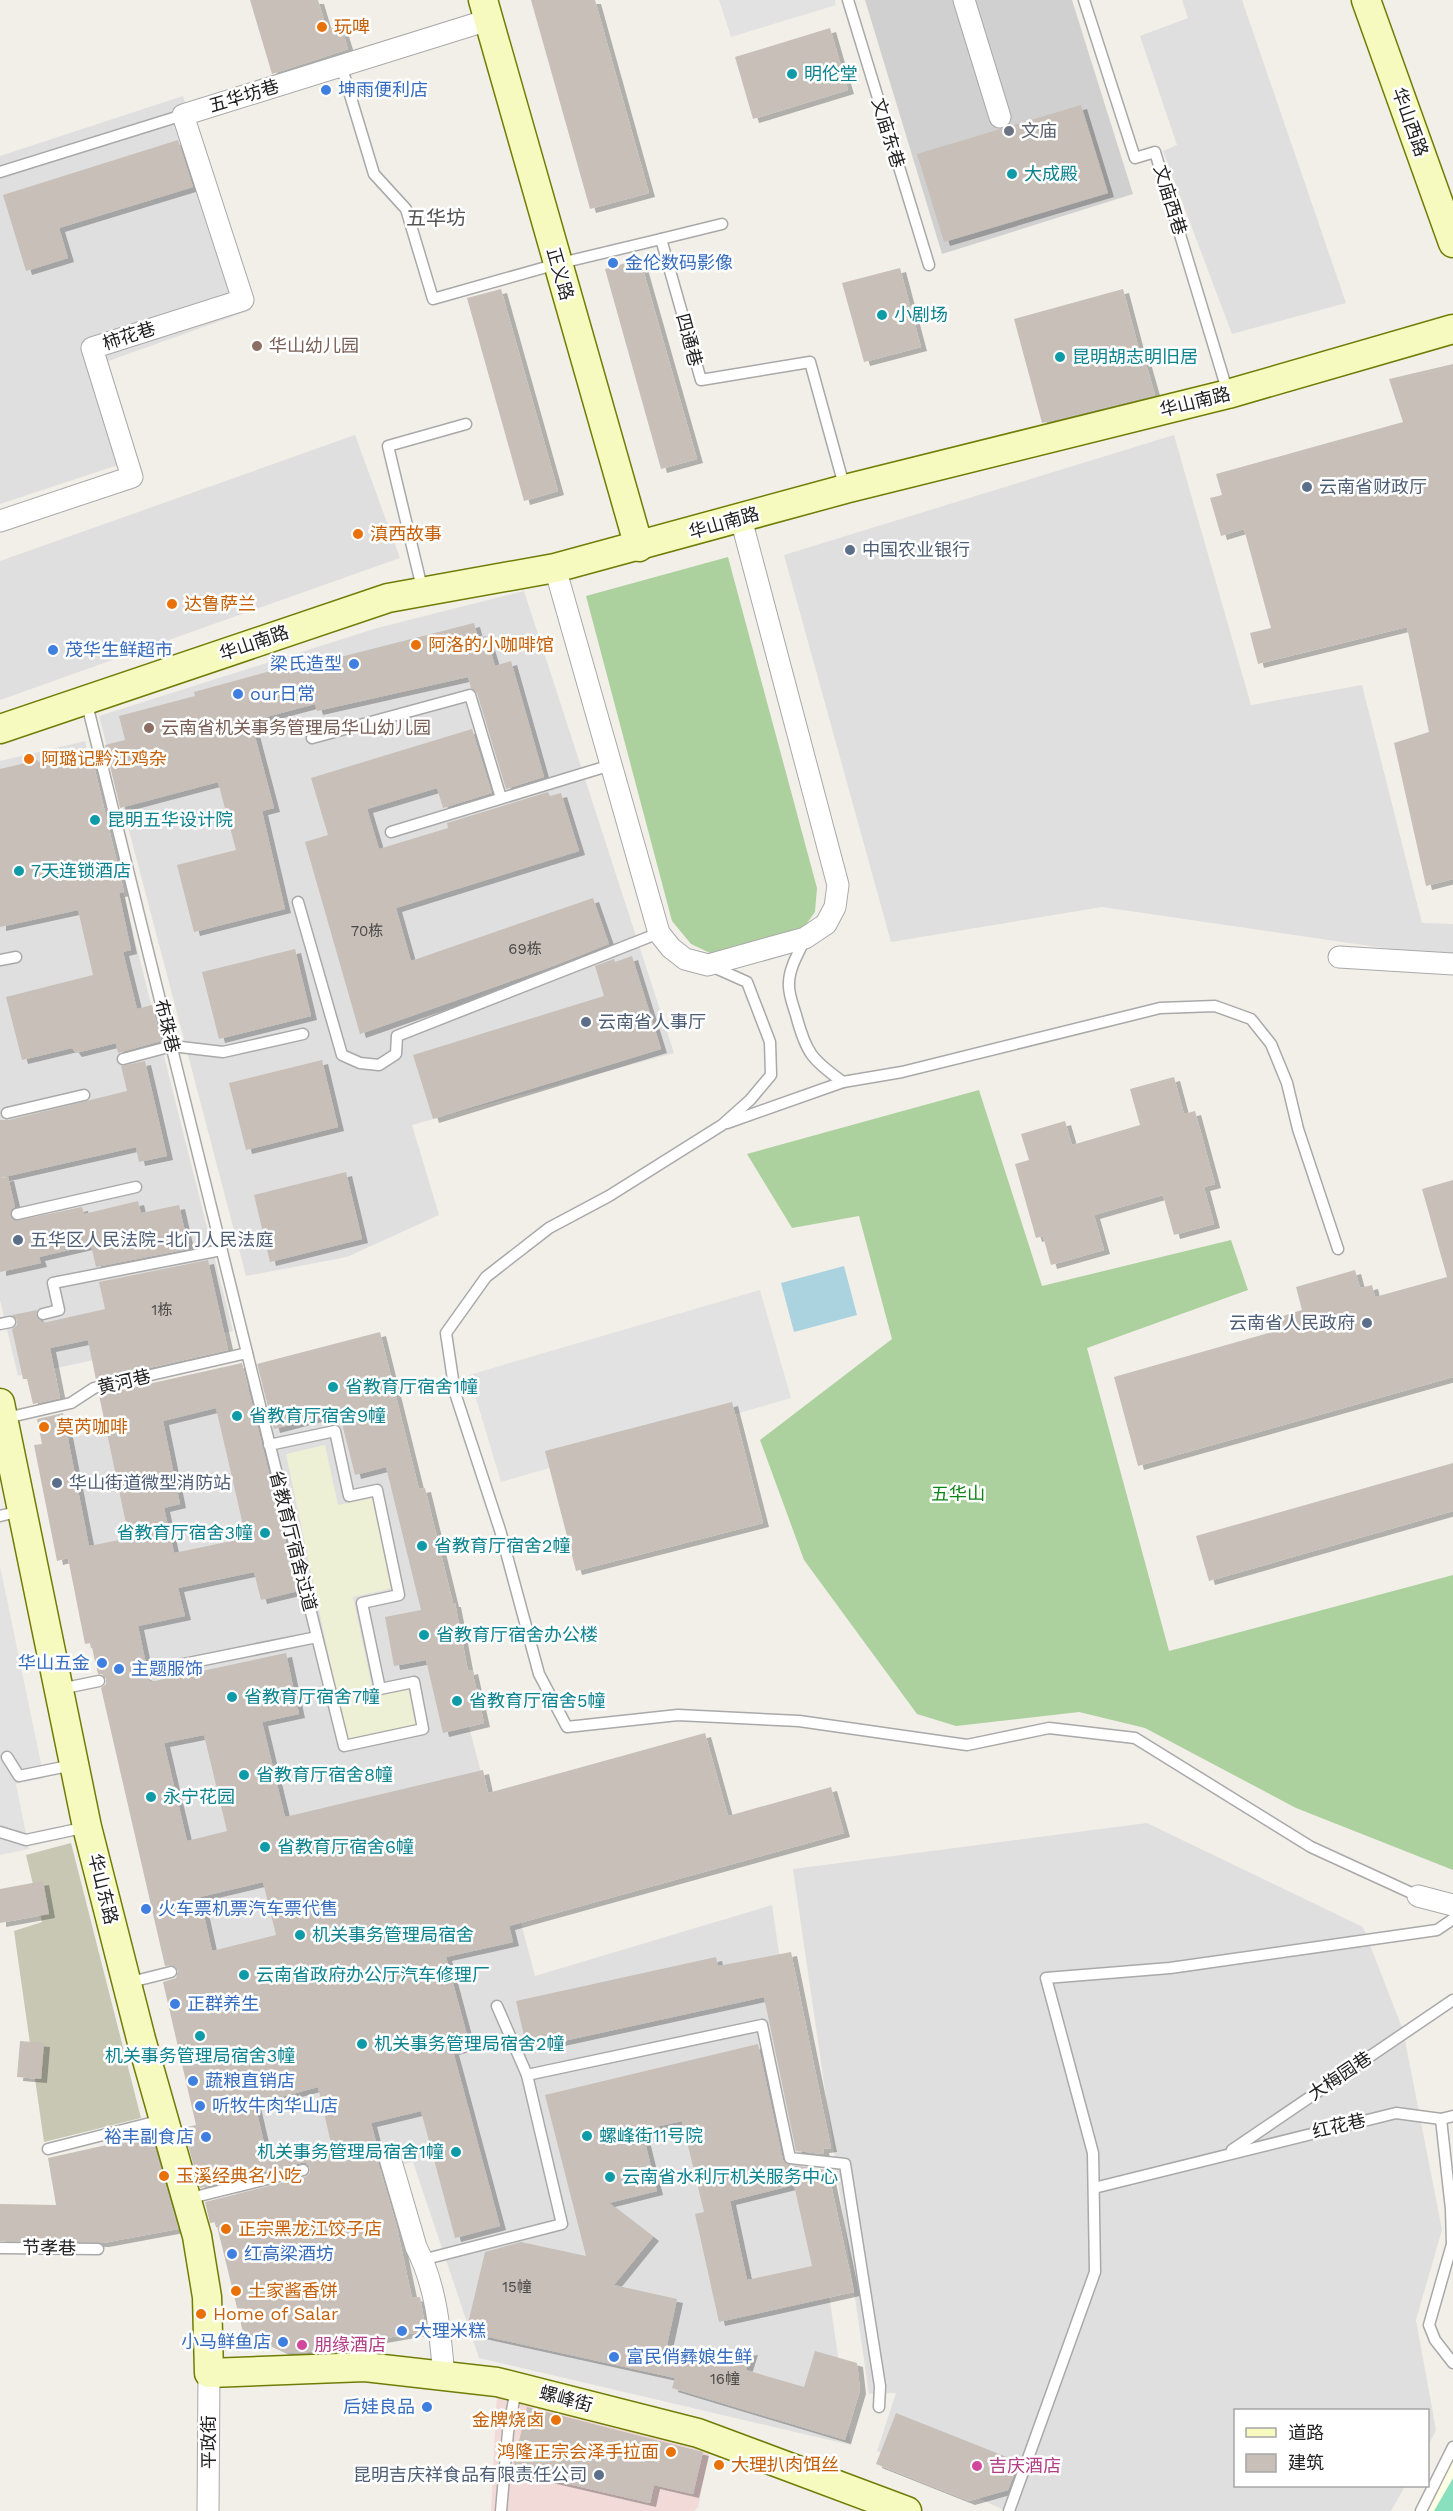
<svg xmlns="http://www.w3.org/2000/svg" width="1453" height="2511" font-family="'Work Sans','Noto Sans SC',sans-serif">
<defs>
<filter id="shadow"><feDropShadow dx="6" dy="4" stdDeviation="0" flood-color="#0004"/></filter>
</defs>
<rect width="100%" height="100%" fill="#f2efe9"/>
<g fill="#e0dfdf">
<polygon points="1182,0 1242,0 1346,303 1232,334 1163,151 1177,145 1140,36 1188,18"/>
<polygon points="183,96 251,310 100,364 133,460 0,504 0,156"/>
<polygon points="355,435 400,558 0,700 0,561"/>
<polygon points="1174,435 1251,705 1362,685 1422,923 1453,924 1453,958 1102,907 891,942 784,555"/>
<polygon points="524,591 674,1053 412,1125 439,1215 347,1257 246,1276 99,716 377,628"/>
<polygon points="85,741 233,1331 18,1376 0,1300 0,761"/>
<polygon points="370,1353 535,1976 772,1905 851,2445 479,2358 413,2162 237,2197 54,1446 71,1438"/>
<polygon points="1147,1823 1363,1927 1403,2030 1442,2230 1416,2320 1436,2430 1428,2446 1428,2410 1236,2410 1236,2486 1405,2486 1391,2511 1006,2511 877,2451 896,2393 869,2394 793,1869"/>
</g>
<polygon fill="#f2dad9" points="497,2393 711,2444 698,2507 694,2511 491,2511"/>
<polygon fill="#ffffe5" points="1453,2461 1453,2511 1427,2511"/>
<polygon fill="#d0d0d0" points="865,0 1072,0 1133,194 942,254"/>
<polygon fill="#c7c7b4" points="71,1843 141,2118 44,2142 14,1931 42,1922 26,1855"/>
<polygon fill="#eef0d5" points="325,1445 338,1505 374,1498 393,1588 353,1597 374,1696 411,1689 419,1726 347,1742 286,1454"/>
<g fill="#add19e">
<polygon points="728,557 817,888 815,912 802,930 712,954 691,944 672,921 586,596"/>
<polygon points="979,1090 1042,1286 1231,1240 1248,1290 1087,1348 1169,1651 1453,1575 1453,1870 1296,1808 1145,1728 1079,1712 956,1726 917,1714 804,1560 760,1440 892,1339 859,1216 792,1228 747,1154"/>
</g>
<polygon fill="#88e0be" points="1453,2478 1453,2511 1434,2511"/>
<g fill="#e2e2e2">
<polygon points="719,0 835,0 836,5 731,37"/>
<polygon points="760,1290 791,1398 501,1482 469,1375"/>
<polygon points="0,1566 44,1778 16,1784 29,1849 0,1855"/>
</g>
<polygon fill="#aad3df" points="844,1266 857,1315 794,1332 781,1283"/>
<g fill="#c7bfb8" fill-rule="evenodd" filter="url(#shadow)">
<polygon points="250,0 318,0 327,30 341,26 348,49 272,74"/>
<polygon points="531,0 595,0 649,193 590,209"/>
<polygon points="830,28 848,90 753,119 735,57"/>
<polygon points="1081,105 1108,193 944,242 917,154"/>
<polygon points="178,140 193,187 59,228 68,258 26,271 3,195"/>
<polygon points="640,259 697,459 661,469 605,269"/>
<polygon points="900,268 921,347 864,362 842,283"/>
<polygon points="501,289 558,491 524,501 467,298"/>
<polygon points="1123,289 1140,353 1143,353 1155,395 1042,423 1014,319"/>
<polygon points="1453,364 1453,879 1426,886 1394,743 1429,732 1407,627 1258,664 1250,633 1271,628 1244,529 1221,536 1210,498 1222,495 1216,474 1403,422 1389,379"/>
<polygon points="474,623 478,638 486,636 495,666 511,661 544,777 506,789 477,693 471,688 468,677 317,711 315,704 251,721 274,808 262,811 285,909 194,932 177,865 236,850 218,782 120,808 105,745 125,740 119,716 195,696 194,692 296,664 297,668"/>
<polygon points="472,729 492,793 443,808 437,788 367,809 379,849 448,828 447,823 548,792 550,796 561,793 579,851 396,908 411,961 593,898 609,944 551,967 360,1034 305,842 328,835 311,778"/>
<polygon points="90,749 124,892 119,893 131,950 123,952 137,1009 152,1005 161,1041 118,1053 116,1043 76,1053 72,1048 22,1060 6,997 93,975 78,910 0,927 0,769 38,760 38,762"/>
<polygon points="295,949 311,1016 219,1039 202,972"/>
<polygon points="632,956 661,1049 433,1119 413,1055 604,996 595,966 614,959 615,962"/>
<polygon points="322,1060 338,1127 246,1150 229,1083"/>
<polygon points="145,1061 167,1156 139,1162 136,1147 0,1178 0,1120 9,1120 127,1091 121,1066"/>
<polygon points="1174,1077 1184,1114 1195,1111 1215,1184 1204,1187 1214,1224 1174,1235 1163,1195 1094,1215 1104,1250 1051,1265 1043,1236 1036,1238 1015,1164 1029,1160 1021,1134 1065,1121 1072,1145 1140,1125 1130,1089"/>
<polygon points="346,1172 362,1239 270,1262 254,1195"/>
<polygon points="8,1177 15,1207 12,1209 10,1215 14,1221 82,1207 84,1214 138,1201 141,1213 179,1205 189,1249 96,1267 91,1245 39,1257 41,1263 0,1272 0,1178"/>
<polygon points="1453,1180 1453,1377 1138,1466 1114,1377 1283,1329 1280,1317 1302,1310 1296,1287 1355,1270 1360,1288 1372,1285 1375,1297 1447,1277 1422,1189"/>
<polygon points="208,1260 228,1350 96,1380 88,1340 50,1348 60,1398 33,1404 27,1379 23,1379 12,1329 17,1325 17,1320 12,1315 37,1310 36,1316 43,1323 105,1309 99,1282"/>
<polygon points="380,1332 419,1489 425,1488 453,1603 455,1603 468,1671 472,1670 484,1723 443,1733 426,1660 394,1666 385,1617 421,1610 386,1467 355,1475 339,1412 274,1429 257,1364"/>
<path d="M 242,1363 L 298,1591 L 261,1600 L 254,1572 L 178,1588 L 185,1616 L 138,1626 L 146,1664 L 142,1672 L 144,1676 L 150,1678 L 150,1682 L 286,1653 L 299,1714 L 262,1722 L 285,1817 L 483,1770 L 488,1793 L 705,1733 L 728,1816 L 831,1787 L 844,1833 L 509,1926 L 513,1942 L 446,1957 L 470,2046 L 453,2051 L 500,2226 L 455,2238 L 421,2111 L 371,2123 L 379,2153 L 378,2162 L 397,2228 L 412,2298 L 420,2297 L 426,2331 L 302,2353 L 288,2353 L 243,2332 L 216,2222 L 210,2223 L 205,2202 L 305,2177 L 310,2173 L 310,2168 L 306,2163 L 301,2163 L 200,2188 L 183,2128 L 196,2125 L 163,1982 L 176,1978 L 178,1971 L 174,1965 L 165,1966 L 101,1688 L 106,1684 L 106,1679 L 102,1674 L 98,1674 L 91,1643 L 85,1644 L 68,1558 L 57,1561 L 34,1445 L 42,1444 L 37,1419 L 63,1413 L 89,1546 L 129,1538 L 99,1395 ZM 216,1408 L 246,1538 L 174,1553 L 164,1508 L 180,1504 L 163,1421 ZM 204,1735 L 227,1831 L 187,1841 L 164,1743 ZM 263,1882 L 276,1935 L 212,1951 L 200,1897 ZM 318,2087 L 331,2143 L 268,2160 L 255,2104 Z"/>
<polygon points="732,1402 763,1523 576,1571 545,1451"/>
<polygon points="1453,1463 1453,1511 1209,1581 1196,1536"/>
<polygon points="43,1881 49,1914 0,1923 0,1889"/>
<polygon points="791,1952 831,2148 823,2149 824,2154 796,2151 764,1997 527,2049 516,2001 716,1957 718,1966"/>
<polygon points="20,2041 44,2043 41,2079 17,2077"/>
<path d="M 758,2044 L 783,2160 L 789,2165 L 828,2170 L 854,2292 L 719,2322 L 695,2214 L 704,2212 L 682,2121 L 642,2130 L 657,2191 L 609,2203 L 653,2237 L 614,2285 L 677,2299 L 667,2345 L 728,2364 L 726,2355 L 752,2351 L 746,2370 L 804,2387 L 815,2351 L 857,2363 L 860,2390 L 845,2440 L 672,2388 L 675,2378 L 466,2332 L 485,2252 L 521,2242 L 586,2256 L 545,2095 ZM 794,2185 L 812,2266 L 747,2280 L 730,2201 Z"/>
<polygon points="151,2135 178,2229 103,2243 0,2241 0,2204 56,2205 48,2158"/>
<polygon points="527,2407 703,2452 693,2494 654,2485 650,2503 512,2471"/>
<polygon points="896,2413 1019,2462 1008,2490 969,2501 876,2464"/>
</g>
<g fill="none" stroke-linecap="round" stroke-linejoin="round">
<defs>
<g id="lane">
<polyline points="848,0 929,265"/>
<polyline points="1084,0 1135,158 1155,152 1228,393"/>
<polyline points="341,65 374,174 406,209 433,299 557,264 661,239 701,380 810,362 845,489"/>
<polyline points="0,172 183,115"/>
<polyline points="661,239 722,224"/>
<polyline points="423,592 388,446 466,424"/>
<polyline points="86,700 344,1746 423,1729 414,1682 380,1689 362,1603 399,1595 377,1490 349,1496 335,1431 269,1445"/>
<polyline points="312,738 470,695 501,798"/>
<polyline points="391,832 611,765"/>
<polyline points="298,902 342,1055 360,1063 379,1065 396,1054 397,1036 659,933"/>
<path d="M 805,939 C 799,952 789,968 789,983 C 788,993 793,1005 796,1015 C 806,1053 812,1060 843,1082 L 902,1072 L 1160,1008 L 1215,1006 L 1251,1019 L 1271,1044 L 1287,1083 L 1298,1129 L 1338,1249"/>
<polyline points="0,960 16,957"/>
<polyline points="711,966 747,982 770,1042 771,1075 750,1100 722,1125 609,1196 549,1228 486,1277 446,1333 455,1393 500,1530 539,1674 567,1727 678,1715 799,1721 967,1745 1049,1728 1135,1738 1311,1847 1418,1896"/>
<polyline points="123,1059 172,1046 223,1052 303,1034"/>
<polyline points="7,1113 84,1095"/>
<polyline points="727,1123 843,1082"/>
<polyline points="17,1214 136,1187"/>
<polyline points="43,1314 59,1310 53,1283 221,1250"/>
<polyline points="0,1324 10,1322"/>
<polyline points="6,1418 71,1403 94,1388 247,1353"/>
<polyline points="0,1516 21,1511"/>
<polyline points="149,1671 317,1637"/>
<polyline points="60,1689 99,1681"/>
<polyline points="7,1757 19,1776 73,1765"/>
<polyline points="0,1832 26,1840 87,1827"/>
<polyline points="127,1983 171,1972"/>
<polyline points="497,2006 527,2075 762,2025 790,2158 845,2164 880,2386 879,2407"/>
<polyline points="1441,2119 1451,2209 1452,2244 1429,2325 1435,2340 1453,2363"/>
<polyline points="48,2149 162,2120"/>
<polyline points="1232,2150 1453,2000"/>
<polyline points="1094,2188 1396,2113 1441,2119 1453,2116"/>
<polyline points="187,2199 303,2170"/>
<polyline points="0,2248 98,2249"/>
<polyline points="422,2260 562,2224 527,2075"/>
<polyline points="501,2511 508,2432 516,2389"/>
<polyline points="1009,2511 1095,2272 1093,2153 1046,1978 1170,1968 1437,1930 1453,1919"/>
<polyline points="1421,2511 1453,2447"/>
</g>
<g id="street">
<polyline points="964,0 1000,117"/>
<polyline points="0,521 132,477 92,348 243,300 183,115 488,20"/>
<polyline points="555,568 659,933 671,948 685,959 708,965 805,938 826,924 835,907 838,885 741,519"/>
<polyline points="1339,957 1453,964"/>
<polyline points="1418,1896 1453,1905"/>
<path d="M 390,2158 L 416,2247 C 437,2287 440,2333 444,2377"/>
<polyline points="208,2511 209,2373"/>
</g>
<g id="secondary">
<polyline points="483,0 639,547"/>
<polyline points="1366,0 1453,243"/>
<polyline points="0,729 388,598 555,568 845,489 1228,394 1453,329"/>
<polyline points="0,1403 87,1827 141,2039 197,2236 207,2297 209,2373 365,2367 497,2382 698,2433 907,2511"/>
</g>
</defs>
<use href="#lane" stroke="#a9a9a9" stroke-width="13"/>
<use href="#street" stroke="#a9a9a9" stroke-width="23"/>
<use href="#secondary" stroke="#707d05" stroke-width="31"/>
<use href="#lane" stroke="#fff" stroke-width="10"/>
<use href="#street" stroke="#fff" stroke-width="21"/>
<use href="#secondary" stroke="#f7fabf" stroke-width="28"/>
</g>
<g fill="#e8710a" stroke="#fff" stroke-width="2">
<circle cx="322" cy="27" r="6"/>
<circle cx="358" cy="534" r="6"/>
<circle cx="172" cy="604" r="6"/>
<circle cx="416" cy="645" r="6"/>
<circle cx="29" cy="759" r="6"/>
<circle cx="44" cy="1427" r="6"/>
<circle cx="164" cy="2176" r="6"/>
<circle cx="226" cy="2229" r="6"/>
<circle cx="236" cy="2291" r="6"/>
<circle cx="201" cy="2314" r="6"/>
<circle cx="556" cy="2420" r="6"/>
<circle cx="671" cy="2452" r="6"/>
<circle cx="719" cy="2465" r="6"/>
</g>
<g fill="#0f9aa8" stroke="#fff" stroke-width="2">
<circle cx="792" cy="74" r="6"/>
<circle cx="1012" cy="174" r="6"/>
<circle cx="882" cy="315" r="6"/>
<circle cx="1060" cy="357" r="6"/>
<circle cx="95" cy="820" r="6"/>
<circle cx="19" cy="871" r="6"/>
<circle cx="333" cy="1387" r="6"/>
<circle cx="237" cy="1416" r="6"/>
<circle cx="265" cy="1533" r="6"/>
<circle cx="422" cy="1546" r="6"/>
<circle cx="424" cy="1635" r="6"/>
<circle cx="232" cy="1697" r="6"/>
<circle cx="457" cy="1701" r="6"/>
<circle cx="244" cy="1775" r="6"/>
<circle cx="151" cy="1797" r="6"/>
<circle cx="265" cy="1847" r="6"/>
<circle cx="300" cy="1935" r="6"/>
<circle cx="244" cy="1975" r="6"/>
<circle cx="200" cy="2036" r="6"/>
<circle cx="362" cy="2044" r="6"/>
<circle cx="587" cy="2136" r="6"/>
<circle cx="456" cy="2152" r="6"/>
<circle cx="610" cy="2177" r="6"/>
</g>
<g fill="#3f7fe0" stroke="#fff" stroke-width="2">
<circle cx="326" cy="90" r="6"/>
<circle cx="613" cy="263" r="6"/>
<circle cx="53" cy="650" r="6"/>
<circle cx="354" cy="664" r="6"/>
<circle cx="238" cy="694" r="6"/>
<circle cx="102" cy="1663" r="6"/>
<circle cx="119" cy="1669" r="6"/>
<circle cx="146" cy="1909" r="6"/>
<circle cx="175" cy="2004" r="6"/>
<circle cx="193" cy="2081" r="6"/>
<circle cx="200" cy="2106" r="6"/>
<circle cx="206" cy="2137" r="6"/>
<circle cx="232" cy="2254" r="6"/>
<circle cx="402" cy="2331" r="6"/>
<circle cx="283" cy="2342" r="6"/>
<circle cx="614" cy="2357" r="6"/>
<circle cx="427" cy="2407" r="6"/>
</g>
<circle fill="#6b7280" stroke="#fff" stroke-width="2" cx="1009" cy="131" r="6"/>
<g fill="#8d6e63" stroke="#fff" stroke-width="2">
<circle cx="257" cy="346" r="6"/>
<circle cx="149" cy="728" r="6"/>
</g>
<g fill="#5c6f8a" stroke="#fff" stroke-width="2">
<circle cx="1307" cy="487" r="6"/>
<circle cx="850" cy="550" r="6"/>
<circle cx="586" cy="1022" r="6"/>
<circle cx="18" cy="1240" r="6"/>
<circle cx="1367" cy="1323" r="6"/>
<circle cx="57" cy="1483" r="6"/>
<circle cx="599" cy="2475" r="6"/>
</g>
<g fill="#d1479c" stroke="#fff" stroke-width="2">
<circle cx="302" cy="2345" r="6"/>
<circle cx="977" cy="2466" r="6"/>
</g>
<g text-anchor="middle" stroke-width="5" stroke-linejoin="round" paint-order="stroke">
<g font-size="15" fill="#4b4948">
<text x="367" y="936">70栋</text>
<text x="525" y="954">69栋</text>
<text x="162" y="1315">1栋</text>
<text x="517" y="2292">15幢</text>
<text x="725" y="2384">16幢</text>
</g>
<g font-size="18" fill="#c56008" stroke="#fff" text-anchor="start">
<text x="334" y="33">玩啤</text>
<text x="370" y="540">滇西故事</text>
<text x="184" y="610">达鲁萨兰</text>
<text x="428" y="651">阿洛的小咖啡馆</text>
<text x="41" y="765">阿璐记黔江鸡杂</text>
<text x="56" y="1433">莫芮咖啡</text>
<text x="176" y="2182">玉溪经典名小吃</text>
<text x="238" y="2235">正宗黑龙江饺子店</text>
<text x="248" y="2297">土家酱香饼</text>
<text x="213" y="2320">Home of Salar</text>
<text x="544" y="2426" text-anchor="end">金牌烧卤</text>
<text x="659" y="2458" text-anchor="end">鸿隆正宗会泽手拉面</text>
<text x="731" y="2471">大理扒肉饵丝</text>
</g>
<g font-size="18" fill="#0d838f" stroke="#fff" text-anchor="start">
<text x="804" y="80">明伦堂</text>
<text x="1024" y="180">大成殿</text>
<text x="894" y="321">小剧场</text>
<text x="1072" y="363">昆明胡志明旧居</text>
<text x="107" y="826">昆明五华设计院</text>
<text x="31" y="877">7天连锁酒店</text>
<text x="345" y="1393">省教育厅宿舍1幢</text>
<text x="249" y="1422">省教育厅宿舍9幢</text>
<text x="253" y="1539" text-anchor="end">省教育厅宿舍3幢</text>
<text x="434" y="1552">省教育厅宿舍2幢</text>
<text x="436" y="1641">省教育厅宿舍办公楼</text>
<text x="244" y="1703">省教育厅宿舍7幢</text>
<text x="469" y="1707">省教育厅宿舍5幢</text>
<text x="256" y="1781">省教育厅宿舍8幢</text>
<text x="163" y="1803">永宁花园</text>
<text x="277" y="1853">省教育厅宿舍6幢</text>
<text x="312" y="1941">机关事务管理局宿舍</text>
<text x="256" y="1981">云南省政府办公厅汽车修理厂</text>
<text x="374" y="2050">机关事务管理局宿舍2幢</text>
<text x="200" y="2062" text-anchor="middle">机关事务管理局宿舍3幢</text>
<text x="599" y="2142">螺峰街11号院</text>
<text x="444" y="2158" text-anchor="end">机关事务管理局宿舍1幢</text>
<text x="622" y="2183">云南省水利厅机关服务中心</text>
</g>
<g font-size="18" fill="#366cbe" stroke="#fff" text-anchor="start">
<text x="338" y="96">坤雨便利店</text>
<text x="625" y="269">金伦数码影像</text>
<text x="65" y="656">茂华生鲜超市</text>
<text x="342" y="670" text-anchor="end">梁氏造型</text>
<text x="250" y="700">our日常</text>
<text x="90" y="1669" text-anchor="end">华山五金</text>
<text x="131" y="1675">主题服饰</text>
<text x="158" y="1915">火车票机票汽车票代售</text>
<text x="187" y="2010">正群养生</text>
<text x="205" y="2087">蔬粮直销店</text>
<text x="212" y="2112">听牧牛肉华山店</text>
<text x="194" y="2143" text-anchor="end">裕丰副食店</text>
<text x="244" y="2260">红高梁酒坊</text>
<text x="414" y="2337">大理米糕</text>
<text x="271" y="2348" text-anchor="end">小马鲜鱼店</text>
<text x="626" y="2363">富民俏彝娘生鲜</text>
<text x="415" y="2413" text-anchor="end">后娃良品</text>
</g>
<g font-size="18" fill="#222" stroke="#fff">
<text transform="translate(244 96) rotate(-17)" y="6">五华坊巷</text>
<text transform="translate(1410 122) rotate(70)" y="6">华山西路</text>
<text transform="translate(888 133) rotate(73)" y="6">文庙东巷</text>
<text transform="translate(1170 200) rotate(73)" y="6">文庙西巷</text>
<text transform="translate(560 274) rotate(74)" y="6">正义路</text>
<text transform="translate(129 336) rotate(-18)" y="6">柿花巷</text>
<text transform="translate(689 340) rotate(75)" y="6">四通巷</text>
<text transform="translate(1195 402) rotate(-14)" y="6">华山南路</text>
<text transform="translate(724 523) rotate(-16)" y="6">华山南路</text>
<text transform="translate(254 643) rotate(-19)" y="6">华山南路</text>
<text transform="translate(167 1026) rotate(76)" y="6">布珠巷</text>
<text transform="translate(124 1382) rotate(-14)" y="6">黄河巷</text>
<text transform="translate(293 1541) rotate(76)" y="6">省教育厅宿舍过道</text>
<text transform="translate(103 1889) rotate(76)" y="6">华山东路</text>
<text transform="translate(1340 2076) rotate(-34)" y="6">大梅园巷</text>
<text transform="translate(1339 2126) rotate(-13)" y="6">红花巷</text>
<text transform="translate(49 2248) rotate(1)" y="6">节孝巷</text>
<text transform="translate(566 2399) rotate(15)" y="6">螺峰街</text>
<text transform="translate(209 2442) rotate(-90)" y="6">平政街</text>
</g>
<g font-size="18" fill="#5b616d" stroke="#fff" text-anchor="start">
<text x="1021" y="137">文庙</text>
</g>
<g font-size="18" fill="#785e54" stroke="#fff" text-anchor="start">
<text x="269" y="352">华山幼儿园</text>
<text x="161" y="734">云南省机关事务管理局华山幼儿园</text>
</g>
<g font-size="18" fill="#4e5e75" stroke="#fff" text-anchor="start">
<text x="1319" y="493">云南省财政厅</text>
<text x="862" y="556">中国农业银行</text>
<text x="598" y="1028">云南省人事厅</text>
<text x="30" y="1246">五华区人民法院-北门人民法庭</text>
<text x="1355" y="1329" text-anchor="end">云南省人民政府</text>
<text x="69" y="1489">华山街道微型消防站</text>
<text x="587" y="2481" text-anchor="end">昆明吉庆祥食品有限责任公司</text>
</g>
<g font-size="18" fill="#0c8416" stroke="#fff">
<text x="958" y="1500">五华山</text>
</g>
<g font-size="18" fill="#b23c85" stroke="#fff" text-anchor="start">
<text x="314" y="2351">朋缘酒店</text>
<text x="989" y="2472">吉庆酒店</text>
</g>
<g font-size="20" fill="#555" stroke="#fff">
<text x="436" y="225">五华坊</text>
</g>
</g>
<rect x="1234" y="2409" width="195" height="78" fill="#ffffff" stroke="#a7a7a7" stroke-width="1.5"/>
<rect x="1246" y="2428" width="30" height="9" fill="#f7fabf" stroke="#a7a7a7" stroke-width="1.5"/>
<text x="1288" y="2439" font-size="18" fill="#222222">道路</text>
<rect x="1246" y="2454" width="30" height="18" fill="#c7bfb8" stroke="#a7a7a7" stroke-width="1.5"/>
<text x="1288" y="2469" font-size="18" fill="#222222">建筑</text>
</svg>
